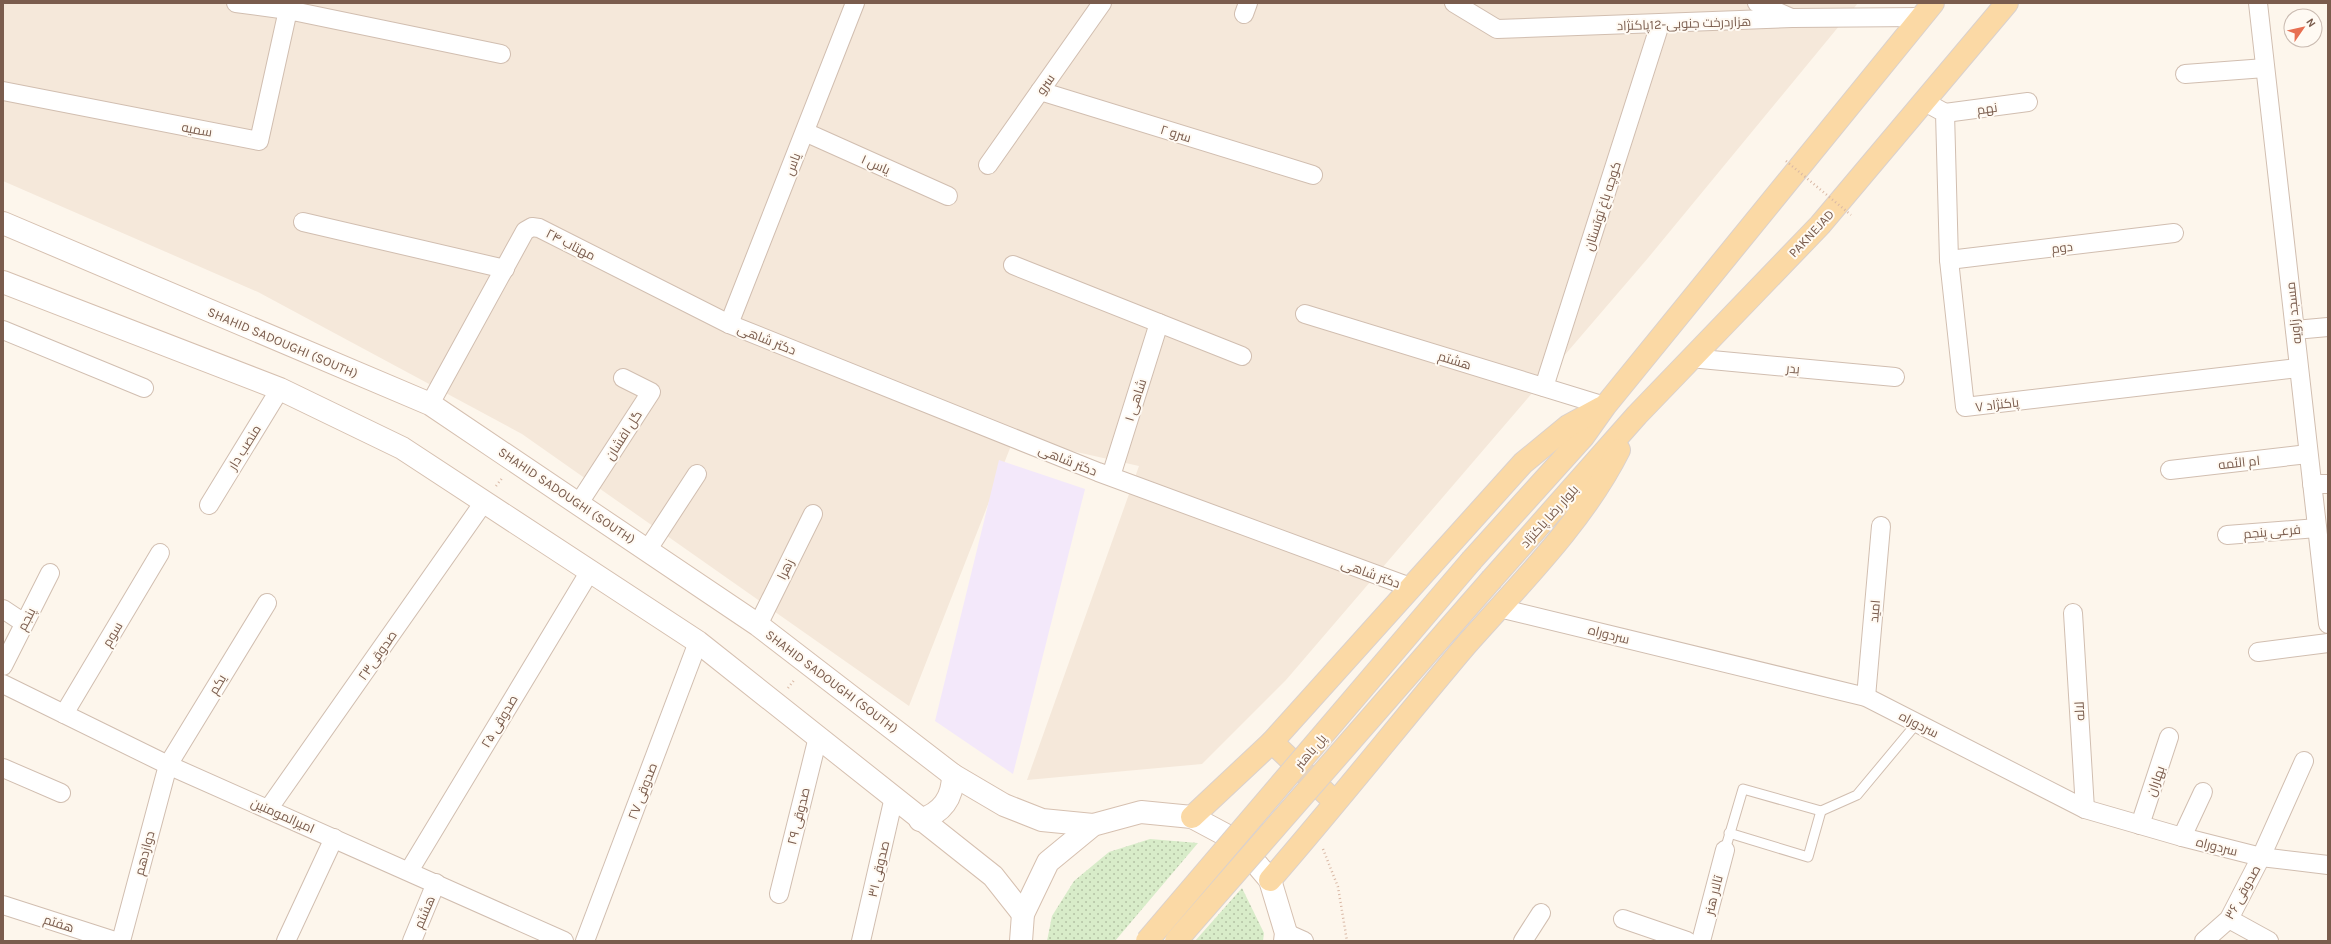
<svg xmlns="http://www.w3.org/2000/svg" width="2331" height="944" font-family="Karla,Cairo,sans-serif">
<defs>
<pattern id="grass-dots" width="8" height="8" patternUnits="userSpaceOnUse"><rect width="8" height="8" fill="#d8ecc9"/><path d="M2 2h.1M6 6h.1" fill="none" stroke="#b4c2a5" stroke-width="1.8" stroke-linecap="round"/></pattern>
</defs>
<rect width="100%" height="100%" fill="#fdf6ec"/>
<polygon fill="#f5e8da" points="3,3 1858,3 1648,258 1286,680 1202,764 1027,780 1139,466 1014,438 909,706 522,434 258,292 3,181"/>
<polygon fill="#f3e8fa" points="999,460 1085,489 1013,774 935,721"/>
<g fill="url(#grass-dots)">
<polygon points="1150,839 1198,843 1115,941 1047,941 1052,916 1074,881 1109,852"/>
<polygon points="1242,888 1264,933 1263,941 1195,941"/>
</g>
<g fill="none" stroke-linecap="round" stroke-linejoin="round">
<defs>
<g id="service">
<polyline points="1729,833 1808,857 1821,811"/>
<polyline points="1725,850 1743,789 1821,811 1857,795 1917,723"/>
</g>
<g id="minor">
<polyline points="236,3 288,10 289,3"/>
<polyline points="1454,3 1497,29 1792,18 1920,17"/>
<polyline points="1757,3 1789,17"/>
<polyline points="2258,3 2328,624"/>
<polyline points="1244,14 1248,3"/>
<polyline points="2185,74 2265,68"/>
<polyline points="3,91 259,141 288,10 501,54"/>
<polyline points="1040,91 1313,175"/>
<polyline points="1925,102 1945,113 1949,260 1965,407 2298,368"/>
<polyline points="1945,113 2028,102"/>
<polyline points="805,132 948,196"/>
<polyline points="988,165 1102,3"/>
<polyline points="303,222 505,269"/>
<polyline points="1949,260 2174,233"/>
<polyline points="1013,265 1242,356"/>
<polyline points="1305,314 1605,406"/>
<polyline points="729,324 855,3"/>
<polyline points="3,330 144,388"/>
<polyline points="2295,330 2328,327"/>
<polyline points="1690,358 1895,377"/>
<polyline points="1544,387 1660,24"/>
<polyline points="430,404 525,231 532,227 539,228 729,324 1098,472 1410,587"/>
<polyline points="2170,470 2308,454"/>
<polyline points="1111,476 1159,323"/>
<polyline points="2312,484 2328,484"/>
<polyline points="579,503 651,392 623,378"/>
<polyline points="209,505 280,389"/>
<polyline points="2227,535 2317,528"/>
<polyline points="648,549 697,474"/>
<polyline points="1499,608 1866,697 2085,809 2182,837 2261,857 2328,865"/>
<polyline points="3,609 24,623"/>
<polyline points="2073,613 2085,809"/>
<polyline points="758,625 813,514"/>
<polyline points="2258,652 2328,643"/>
<polyline points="3,666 50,573"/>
<polyline points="3,684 168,765 564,941"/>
<polyline points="1866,697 1881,526"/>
<polyline points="64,714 160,553"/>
<polyline points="3,768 61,793"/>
<polyline points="269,808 484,502"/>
<polyline points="2140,825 2169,737"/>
<polyline points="2182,837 2203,792"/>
<polyline points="409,871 590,571"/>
<polyline points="779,894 818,737"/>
<polyline points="3,905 115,941"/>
<polyline points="1623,919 1687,941"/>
<polyline points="2229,919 2269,941"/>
<polyline points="1286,933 1304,941"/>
<polyline points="121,941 168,765 267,603"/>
<polyline points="286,941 334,838"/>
<polyline points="412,941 436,883"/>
<polyline points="585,941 698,642"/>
<polyline points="861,941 894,797"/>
<polyline points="1523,941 1541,913"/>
<polyline points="1701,941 1725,850"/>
<polyline points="2204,941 2229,919 2261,857 2304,761"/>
</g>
<g id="secondary">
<polyline points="3,223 430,404 758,625 953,775 1004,805 1042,820 1093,825"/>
<polyline points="3,282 280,389 402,448 698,642 993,876 1023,914"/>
<path d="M 920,820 C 942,813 953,798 953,775"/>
<polyline points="1021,941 1023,914 1048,862 1093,825 1141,812 1192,817 1237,841 1270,880 1286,933 1285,941"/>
</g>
<g id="primary">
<polyline points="1472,560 1583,437 1605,406 1933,3"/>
<polyline points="1492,579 1637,415 1820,225 2007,3"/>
<polyline points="1272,742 1335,802"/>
<polyline points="1192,817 1272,742 1523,463 1568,426 1601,408"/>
<path d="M 1270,880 C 1337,803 1400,723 1466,645 C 1519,585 1583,522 1619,450"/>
</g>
</defs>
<use href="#service" stroke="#d1beb0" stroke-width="11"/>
<use href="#minor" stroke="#d1beb0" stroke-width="20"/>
<use href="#secondary" stroke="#d6c0b0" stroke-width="24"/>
<use href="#primary" stroke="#dad1cd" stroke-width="24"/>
<g stroke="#d9b8a5" stroke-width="2.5" stroke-dasharray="1 3" stroke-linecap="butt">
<polyline points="496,486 503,477"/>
<polyline points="788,688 795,679"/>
<polyline points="1323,849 1338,887 1347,941"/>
</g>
<use href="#service" stroke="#fff" stroke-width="9"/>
<use href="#minor" stroke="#fff" stroke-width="18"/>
<use href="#secondary" stroke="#fff" stroke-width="22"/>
<use href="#primary" stroke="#fbd9a5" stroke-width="22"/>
<defs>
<g id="primary-bridge">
<polyline points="1147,941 1472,560"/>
<polyline points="1176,941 1492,579"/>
</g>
</defs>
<use href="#primary-bridge" stroke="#dad1cd" stroke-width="24" stroke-linecap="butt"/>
<polyline stroke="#d9b8a5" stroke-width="2.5" stroke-dasharray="1 3" stroke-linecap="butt" points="1786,161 1851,215"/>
<use href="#primary-bridge" stroke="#fbd9a5" stroke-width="22"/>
</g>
<g text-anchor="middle" stroke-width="4" stroke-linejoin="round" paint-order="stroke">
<g font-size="13" fill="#7a5c4d" stroke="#fffaf3">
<text transform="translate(1684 23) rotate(-2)" y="5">هزاردرخت جنوبی-12پاکنژاد</text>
<text transform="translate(1045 84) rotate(-55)" y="5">سرو</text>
<text transform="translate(1987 108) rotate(-8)" y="5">نهم</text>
<text transform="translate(197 129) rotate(11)" y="5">سمیه</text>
<text transform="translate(1176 133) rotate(17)" y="5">سرو ۲</text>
<text transform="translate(792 164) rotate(-69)" y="5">یاس</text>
<text transform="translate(876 164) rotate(24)" y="5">یاس ۱</text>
<text transform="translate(1602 206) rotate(-72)" y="5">کوچه باغ توتستان</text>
<text transform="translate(1811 233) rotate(-47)" y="5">PAKNEJAD</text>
<text transform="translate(571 244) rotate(27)" y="5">مهتاب ۲۴</text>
<text transform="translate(2062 247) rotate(-7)" y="5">دوم</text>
<text transform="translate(2293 313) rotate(-96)" y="5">مسجد زاویه</text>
<text transform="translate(767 339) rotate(22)" y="5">دکتر شاهی</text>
<text transform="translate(283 342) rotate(23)" y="5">SHAHID SADOUGHI (SOUTH)</text>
<text transform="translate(1455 360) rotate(17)" y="5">هشتم</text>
<text transform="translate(1793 368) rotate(5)" y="5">بدر</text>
<text transform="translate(1135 400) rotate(-72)" y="5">شاهی ۱</text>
<text transform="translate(1997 404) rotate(-7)" y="5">پاکنژاد ۷</text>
<text transform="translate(623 435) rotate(-57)" y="5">گل افشان</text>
<text transform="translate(244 447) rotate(-58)" y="5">منصب دار</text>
<text transform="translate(1068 460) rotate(22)" y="5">دکتر شاهی</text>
<text transform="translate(2239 462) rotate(-6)" y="5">ام الئمه</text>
<text transform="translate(567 495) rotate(34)" y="5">SHAHID SADOUGHI (SOUTH)</text>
<text transform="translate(1549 516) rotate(-48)" y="5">بلوار رضا پاکنژاد</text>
<text transform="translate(2272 531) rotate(-5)" y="5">فرعی پنجم</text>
<text transform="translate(785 569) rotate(-64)" y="5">زهرا</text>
<text transform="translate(1371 573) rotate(20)" y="5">دکتر شاهی</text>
<text transform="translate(1874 611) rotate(-85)" y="5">امید</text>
<text transform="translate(26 619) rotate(-63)" y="5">پنجم</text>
<text transform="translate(112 634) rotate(-59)" y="5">سوم</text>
<text transform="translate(1609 634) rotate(14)" y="5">سردوراه</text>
<text transform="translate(377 655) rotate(-55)" y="5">صدوقی۲۳</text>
<text transform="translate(832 681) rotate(37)" y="5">SHAHID SADOUGHI (SOUTH)</text>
<text transform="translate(217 684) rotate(-59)" y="5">یکم</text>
<text transform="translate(2079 711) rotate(-93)" y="5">لاله</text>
<text transform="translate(499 721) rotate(-59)" y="5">صدوقی ۲۵</text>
<text transform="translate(1919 724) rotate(27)" y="5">سردوراه</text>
<text transform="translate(1310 751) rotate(-50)" y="5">پل باهنر</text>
<text transform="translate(2155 781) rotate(-71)" y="5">بهاران</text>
<text transform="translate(642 791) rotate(-69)" y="5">صدوقی ۲۷</text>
<text transform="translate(283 815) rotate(24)" y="5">امیرالمومنین</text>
<text transform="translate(798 816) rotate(-76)" y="5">صدوقی ۲۹</text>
<text transform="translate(2217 846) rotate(14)" y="5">سردوراه</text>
<text transform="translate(144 853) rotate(-75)" y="5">دوازدهم</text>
<text transform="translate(878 869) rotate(-77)" y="5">صدوقی ۳۱</text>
<text transform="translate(2242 892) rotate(-61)" y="5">صدوقی ۳۶</text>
<text transform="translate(1713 895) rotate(-76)" y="5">تالار هنر</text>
<text transform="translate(424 912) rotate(-67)" y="5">هشتم</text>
<text transform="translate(59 923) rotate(18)" y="5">هفتم</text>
</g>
</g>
<rect width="2331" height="944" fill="none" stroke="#7a5c4d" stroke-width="8"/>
<g transform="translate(2303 28) rotate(56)"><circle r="19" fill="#fffaf3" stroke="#cabbb1"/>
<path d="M0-3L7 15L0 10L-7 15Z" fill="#e76f51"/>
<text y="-6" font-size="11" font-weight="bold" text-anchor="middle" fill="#7a5c4d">N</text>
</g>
</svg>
